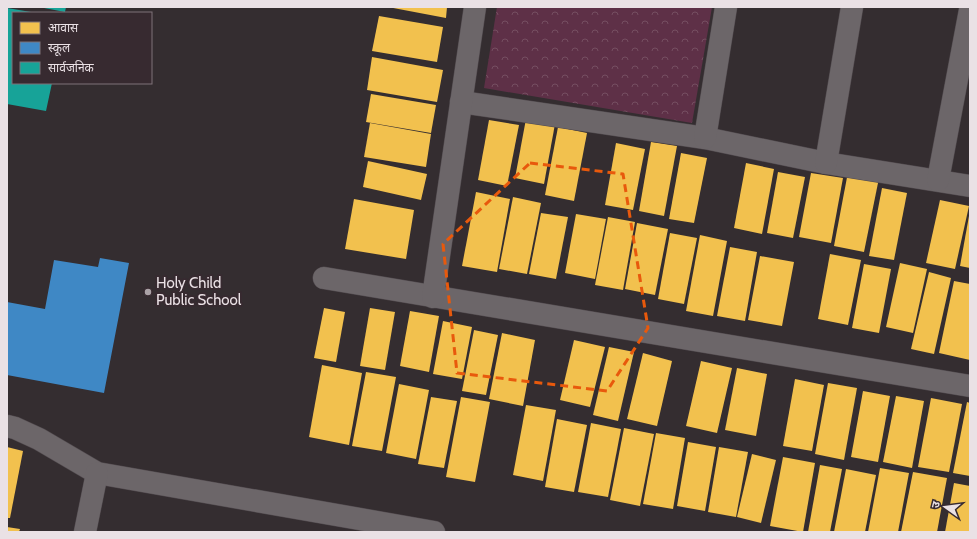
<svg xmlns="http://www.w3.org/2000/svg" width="977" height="539" font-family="Cabin,'Noto Sans Devanagari',sans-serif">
<defs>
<pattern id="park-crowns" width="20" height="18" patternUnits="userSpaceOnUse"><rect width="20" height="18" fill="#5e3047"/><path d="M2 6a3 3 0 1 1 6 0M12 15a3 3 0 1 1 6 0" fill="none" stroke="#754e61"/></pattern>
</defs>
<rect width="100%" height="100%" fill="#342d30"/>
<polygon fill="url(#park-crowns)" points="497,7 712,7 692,123 484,88"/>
<g fill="#f2c14e">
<polygon points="388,7 447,7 446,18"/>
<polygon points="379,16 443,27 437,62 372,51"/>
<polygon points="372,57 443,70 437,102 367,90"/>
<polygon points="371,94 436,105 431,133 366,122"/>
<polygon points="526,119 555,124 544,184 515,178"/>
<polygon points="489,120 519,125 507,186 478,180"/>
<polygon points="370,123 431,134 426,167 364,157"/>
<polygon points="558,127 587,133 574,201 545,195"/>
<polygon points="651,142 677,146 664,216 639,211"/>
<polygon points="616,143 645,149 633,210 605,205"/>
<polygon points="681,153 707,158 694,223 669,219"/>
<polygon points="368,161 427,174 421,200 363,187"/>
<polygon points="746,163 774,169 762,234 734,228"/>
<polygon points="778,172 805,177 793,238 767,233"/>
<polygon points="848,172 879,178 864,252 834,246"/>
<polygon points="811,173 843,178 831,243 799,237"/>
<polygon points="882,188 907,193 894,260 869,256"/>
<polygon points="476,192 510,199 497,272 462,266"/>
<polygon points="513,197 541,203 527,274 499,269"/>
<polygon points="354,199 414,210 406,259 345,249"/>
<polygon points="940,200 969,206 955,269 926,263"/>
<polygon points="541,213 568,217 556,279 529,274"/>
<polygon points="576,214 606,219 595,279 565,273"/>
<polygon points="969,216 970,217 970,268 960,266"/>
<polygon points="608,217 635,222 623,290 595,285"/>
<polygon points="637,223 668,229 655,295 625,289"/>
<polygon points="670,233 697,238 684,304 658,299"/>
<polygon points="700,235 727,241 713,316 686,311"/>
<polygon points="730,247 757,252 745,321 717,316"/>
<polygon points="830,254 861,260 848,325 818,319"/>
<polygon points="760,256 794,262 782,326 748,320"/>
<polygon points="900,263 927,269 913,333 886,327"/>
<polygon points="864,264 891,269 879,333 852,328"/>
<polygon points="929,272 951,278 934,354 911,349"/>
<polygon points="954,281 970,284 970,360 939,353"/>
<polygon points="324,308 345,312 336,362 314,358"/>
<polygon points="370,308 395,312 385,370 360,366"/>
<polygon points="410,311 439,316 429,372 400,366"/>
<polygon points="443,321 472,327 462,379 433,374"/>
<polygon points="474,330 498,335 486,395 462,391"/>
<polygon points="502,333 535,340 523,406 489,399"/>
<polygon points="574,340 605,347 590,407 560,400"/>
<polygon points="609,347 634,352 618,421 593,415"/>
<polygon points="643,353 672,361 657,426 627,419"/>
<polygon points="701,361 732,368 717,433 686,426"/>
<polygon points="322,365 362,373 349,445 309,437"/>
<polygon points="737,368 767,374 756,436 725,430"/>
<polygon points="366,372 396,377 382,451 352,446"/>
<polygon points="795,379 824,385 812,451 783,446"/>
<polygon points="828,383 857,388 844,460 815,454"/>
<polygon points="399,384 429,390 416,459 386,453"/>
<polygon points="863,391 890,396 878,462 851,457"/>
<polygon points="896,396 924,401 912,468 883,462"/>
<polygon points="431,397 457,401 444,468 418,464"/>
<polygon points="461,397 490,402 475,482 446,477"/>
<polygon points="931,398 962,404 949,472 918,467"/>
<polygon points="967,402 970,403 970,476 953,473"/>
<polygon points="526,405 556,410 543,481 513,475"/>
<polygon points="557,419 587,425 574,492 545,487"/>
<polygon points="591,423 621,429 608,497 578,492"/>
<polygon points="624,428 654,434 640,506 610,500"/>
<polygon points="656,433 685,438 673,509 643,504"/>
<polygon points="688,442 716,447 705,511 677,506"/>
<polygon points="7,447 23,451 10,518 7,518"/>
<polygon points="719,447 748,452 736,517 708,512"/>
<polygon points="752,454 776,460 761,523 737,517"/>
<polygon points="783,457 815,463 803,532 770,526"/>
<polygon points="820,465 842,469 830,532 808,532"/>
<polygon points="880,468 909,473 898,532 868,532"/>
<polygon points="846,469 876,475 865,532 834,532"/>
<polygon points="913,472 947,478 937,532 901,532"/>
<polygon points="954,483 970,486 970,532 945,532"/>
<polygon points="7,527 20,529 19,532 7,532"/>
</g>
<polygon fill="#3f88c5" points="100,258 129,263 104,393 7,375 7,302 45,309 54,260 98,267"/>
<g fill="#17a398">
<polygon points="39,7 66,7 65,12"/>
<polygon points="7,8 31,12 13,13 13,83 52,83 46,111 7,104"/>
</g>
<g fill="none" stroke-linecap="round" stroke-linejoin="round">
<defs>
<g id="minor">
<polyline points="461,102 705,138 826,163 970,186"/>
<polyline points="705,138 726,7"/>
<polyline points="826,163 852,7"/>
<polyline points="938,180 970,10"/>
<polyline points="324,278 970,386"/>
<polyline points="433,297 475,7"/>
<polyline points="7,426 15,428 39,439 97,473 434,532"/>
<polyline points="85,532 97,473"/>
</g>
</defs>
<use href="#minor" stroke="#514a4e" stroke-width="23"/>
<use href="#minor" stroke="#6c6669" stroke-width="22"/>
</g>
<path fill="none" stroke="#e8590c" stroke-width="3" stroke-dasharray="8 5" stroke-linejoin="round" d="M 530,163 L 623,174 L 648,328 L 607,391 L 457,373 L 443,244 Z"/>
<circle fill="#aaa2a6" stroke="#372a30" stroke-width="1.5" cx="148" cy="292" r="4"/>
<g text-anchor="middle" stroke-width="4" stroke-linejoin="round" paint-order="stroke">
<g font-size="15" fill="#eae1e5" stroke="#372a30" text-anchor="start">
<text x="156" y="288">Holy Child<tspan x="156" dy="17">Public School</tspan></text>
</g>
</g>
<rect width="977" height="539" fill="none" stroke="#eae1e5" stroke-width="16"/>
<rect x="12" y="12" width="140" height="72" fill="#372a30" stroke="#7f7378"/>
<rect x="20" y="22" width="20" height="12" fill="#f2c14e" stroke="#7f7378"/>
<text x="48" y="32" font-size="12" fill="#eae1e5">आवास</text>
<rect x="20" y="42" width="20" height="12" fill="#3f88c5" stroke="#7f7378"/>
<text x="48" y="52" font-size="12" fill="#eae1e5">स्कूल</text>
<rect x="20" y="62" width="20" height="12" fill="#17a398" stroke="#7f7378"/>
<text x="48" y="72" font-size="12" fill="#eae1e5">सार्वजनिक</text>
<g transform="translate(945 507) rotate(284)" stroke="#372a30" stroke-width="3" paint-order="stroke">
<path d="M0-3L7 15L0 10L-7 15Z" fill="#eae1e5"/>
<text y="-6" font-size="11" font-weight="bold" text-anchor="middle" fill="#eae1e5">उ</text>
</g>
</svg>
